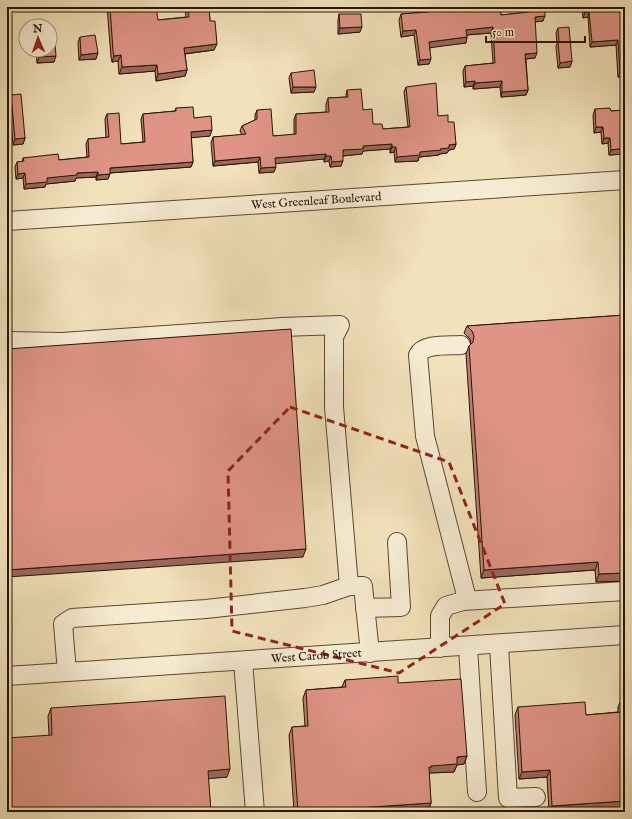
<svg xmlns="http://www.w3.org/2000/svg" width="632" height="819" font-family="'IM FELL English',serif">
<rect width="100%" height="100%" fill="#f2e2bc"/>
<filter id="stains"><feTurbulence type="fractalNoise" baseFrequency=".005" numOctaves="4"/><feColorMatrix values="0 0 0 0 .2 0 0 0 0 .09 0 0 0 0 .02 0 0 0 .5 -.17"/></filter>
<radialGradient id="worn" r=".72"><stop offset=".6" stop-color="#630" stop-opacity="0"/><stop offset="1" stop-color="#630" stop-opacity=".3"/></radialGradient>
<g fill="none" stroke-linecap="round" stroke-linejoin="round">
<defs>
<g id="minor">
<path id="s1" d="M 7,221 L 625,180"/>
<polyline points="7,341 62,342 282,327 340,325 334,337 334,407 349,586"/>
<polyline points="463,601 625,591"/>
<polyline points="365,608 401,607 397,542"/>
<polyline points="499,645 508,798 536,797"/>
<polyline points="468,647 477,792"/>
<path d="M 440,648 L 440,616 L 446,606 L 463,601 L 466,595 L 425,436 L 418,355 C 424,343 449,346 461,345"/>
<polyline points="243,661 255,812"/>
<polyline points="67,672 63,624 72,618 206,609 305,598 323,595 349,586 363,586 370,653"/>
<path id="s2" d="M 7,676 L 625,635"/>
</g>
</defs>
<use href="#minor" stroke="#5a4831" stroke-width="20"/>
<use href="#minor" stroke="#f7ecd3" stroke-width="18"/>
</g>
<g fill="#c07f73" stroke="#271403">
<polygon points="107,7 125,7 126,10 158,20 186,17 185,7 209,7 210,21 214,50 185,54 187,70 185,76 156,81 155,71 119,74 118,61 112,62 111,57"/>
<polygon points="425,7 500,7 501,15 527,12 526,7 545,7 543,21 535,22 535,58 526,59 528,90 526,95 501,97 500,87 473,89 473,86 464,87 463,71 465,66 493,63 491,33 467,35 466,43 430,47 429,64 418,65 414,35 401,37 399,20 401,14 426,12"/>
<polygon points="582,7 625,7 625,77 618,77 616,45 590,47 588,17 583,18"/>
<polygon points="339,14 360,32 338,34 338,20"/>
<polygon points="558,28 572,61 570,67 558,68 556,47 557,43 556,33"/>
<polygon points="80,37 96,59 79,60 78,42"/>
<polygon points="36,50 50,50 54,62 37,63"/>
<polygon points="291,73 314,92 291,93 289,78"/>
<polygon points="406,87 438,116 448,122 456,144 454,149 449,150 447,153 439,154 439,155 419,157 418,161 395,162 394,152 390,153 390,149 363,151 362,154 343,156 341,166 330,167 329,161 324,162 324,159 275,163 274,172 259,173 258,162 213,166 211,143 213,137 242,135 240,131 242,126 255,120 255,115 257,110 273,136 294,135 294,119 296,114 326,112 326,104 328,98 346,97 346,95 347,90 373,124 383,129 408,127 404,92"/>
<polygon points="11,95 25,138 23,144 13,145 9,101"/>
<polygon points="176,108 194,118 210,136 191,137 193,162 191,167 110,173 108,179 96,180 96,177 76,178 75,181 46,184 45,187 24,189 23,178 16,179 15,167 17,162 22,162 23,158 59,160 87,157 86,144 88,139 106,138 105,119 107,114 121,144 143,142 141,119 143,114 175,111"/>
<polygon points="595,109 611,111 625,110 625,154 609,155 608,143 602,144 601,132 594,133 593,115"/>
<polygon points="625,315 625,581 596,582 595,570 481,578 466,354 469,346 471,344 470,339 464,333 467,326"/>
<polygon points="345,680 398,683 467,756 464,764 457,765 454,772 429,773 431,803 428,811 407,812 294,812 289,735 292,727 305,726 303,698 306,690 342,687"/>
<polygon points="625,699 625,808 575,812 549,812 547,777 519,779 515,715 518,707 586,715 618,712 618,707 621,700"/>
<polygon points="51,708 227,777 208,778 211,812 7,812 49,735 48,716"/>
</g>
<g fill="#9c685e" stroke="#271403">
<polygon points="74,7 88,7 87,9 72,10"/>
<polygon points="297,7 314,7 313,8 296,9"/>
<polygon points="585,12 589,12 588,17 583,18"/>
<polygon points="545,16 543,21 533,22 535,17"/>
<polygon points="362,27 360,32 338,34 340,28"/>
<polygon points="493,27 491,33 464,35 466,30"/>
<polygon points="416,30 414,35 401,37 403,31"/>
<polygon points="467,37 466,43 428,48 429,42"/>
<polygon points="618,40 616,45 590,47 592,42"/>
<polygon points="217,44 214,50 182,54 184,48"/>
<polygon points="98,53 96,59 79,60 81,55"/>
<polygon points="537,53 535,58 523,59 525,54"/>
<polygon points="121,55 118,61 112,62 114,56"/>
<polygon points="56,56 54,62 37,63 39,57"/>
<polygon points="431,59 429,64 418,65 420,60"/>
<polygon points="572,61 570,67 558,68 560,63"/>
<polygon points="157,65 155,71 119,74 122,67"/>
<polygon points="187,70 185,76 156,81 158,74"/>
<polygon points="620,72 625,72 625,77 618,77"/>
<polygon points="475,81 473,86 464,87 466,82"/>
<polygon points="502,81 500,87 473,89 475,83"/>
<polygon points="293,87 316,87 314,92 291,93"/>
<polygon points="528,90 526,95 501,97 502,92"/>
<polygon points="596,127 603,127 601,132 594,133"/>
<polygon points="212,130 210,136 189,138 191,132"/>
<polygon points="25,138 23,144 13,145 15,139"/>
<polygon points="604,138 610,138 608,143 602,144"/>
<polygon points="392,144 390,149 363,151 362,154 341,156 343,150 363,146"/>
<polygon points="456,144 454,149 449,150 447,153 439,154 439,155 419,157 418,161 395,162 397,157 449,145"/>
<polygon points="392,147 396,147 394,152 390,153"/>
<polygon points="625,148 625,154 609,155 611,150"/>
<polygon points="326,154 324,159 273,164 275,158"/>
<polygon points="326,156 331,156 329,161 324,162"/>
<polygon points="260,157 258,162 213,166 215,161"/>
<polygon points="343,161 341,166 330,167 332,162"/>
<polygon points="193,162 191,167 108,173 110,168"/>
<polygon points="276,167 274,172 259,173 261,168"/>
<polygon points="98,172 96,177 76,178 75,181 46,184 45,187 24,189 26,184 47,178 77,173"/>
<polygon points="25,173 23,178 16,179 18,174"/>
<polygon points="110,174 108,179 96,180 98,175"/>
<polygon points="306,549 303,557 7,577 7,570"/>
<polygon points="598,562 595,570 481,578 484,570"/>
<polygon points="625,573 625,581 596,582 599,574"/>
<polygon points="467,756 464,764 457,765 454,772 429,773 429,775 429,767 431,766 457,757"/>
<polygon points="230,769 227,777 205,779 208,771"/>
<polygon points="550,770 547,777 519,779 522,772"/>
<polygon points="625,801 625,808 575,812 550,812 552,806"/>
<polygon points="431,803 428,811 407,812 298,812"/>
<polygon points="36,809 34,812 7,812 7,810"/>
</g>
<g fill="#df9486" stroke="#271403">
<polygon points="110,7 125,7 126,10 151,7 156,7 158,20 189,17 188,7 209,7 210,21 215,21 217,44 184,48 187,70 158,74 157,65 122,67 121,55 114,56 113,51"/>
<polygon points="428,7 500,7 501,15 529,12 529,7 545,7 545,16 535,17 537,53 525,54 528,90 502,92 502,81 475,83 475,81 466,82 465,66 495,63 493,27 466,30 467,37 429,42 431,59 420,60 416,30 403,31 401,14 428,12"/>
<polygon points="585,7 625,7 625,72 620,72 618,40 592,42 589,12 585,12"/>
<polygon points="339,14 361,14 362,27 340,28"/>
<polygon points="569,27 572,61 560,63 558,42 559,41 558,28"/>
<polygon points="95,35 98,53 81,55 80,37"/>
<polygon points="50,44 55,44 56,56 39,57 39,50 50,50"/>
<polygon points="314,70 316,87 293,87 291,73"/>
<polygon points="436,83 438,116 448,115 448,122 454,122 456,144 449,145 449,148 440,149 441,150 420,152 420,155 397,157 396,147 392,147 392,144 363,146 363,149 343,150 343,161 332,162 331,156 326,156 326,154 275,158 276,167 261,168 260,157 215,161 213,137 246,134 242,126 257,119 257,110 271,109 273,136 296,134 296,114 329,112 328,98 348,97 347,90 361,89 363,110 372,109 373,124 382,124 383,129 410,127 406,87"/>
<polygon points="21,94 25,138 15,139 11,95"/>
<polygon points="193,107 194,118 211,116 212,130 191,132 193,162 110,168 110,174 98,175 98,172 77,173 77,175 47,178 47,182 26,184 25,173 18,174 17,162 24,161 23,158 58,154 59,160 89,157 88,139 109,137 107,114 119,113 121,144 145,142 143,114 176,111 176,108"/>
<polygon points="610,108 611,111 625,110 625,148 611,150 610,138 604,138 603,127 596,127 595,109"/>
<polygon points="625,315 625,573 599,574 598,562 484,570 469,346 473,342 474,336 472,331 467,326"/>
<polygon points="291,329 306,549 7,570 7,349"/>
<polygon points="398,676 398,683 461,679 467,756 457,757 457,764 431,766 432,767 429,767 431,803 298,812 292,727 308,726 306,690 346,687 345,680"/>
<polygon points="225,696 230,769 208,771 211,812 36,812 36,809 7,810 7,738 52,735 51,708"/>
<polygon points="625,699 625,801 552,806 550,770 522,772 518,707 585,702 586,715 622,712 621,700"/>
</g>
<path fill="none" stroke="#8f2418" stroke-width="3" stroke-dasharray="8 5" stroke-linejoin="round" d="M 290,407 L 449,462 L 505,604 L 399,673 L 232,631 L 228,471 Z"/>
<g text-anchor="middle" stroke-width="3" stroke-linejoin="round" paint-order="stroke">
<g font-size="12" fill="#271403" stroke="#f7ecd3">
<text dy="4" stroke="none"><textPath href="#s1" startOffset="310">West Greenleaf Boulevard</textPath></text>
<text dy="4" stroke="none"><textPath href="#s2" startOffset="310">West Carob Street</textPath></text>
</g>
</g>
<rect width="632" height="819" fill="none" stroke="#f2e2bc" stroke-width="24"/>
<rect x="8" y="8" width="616" height="803" fill="none" stroke="#271403" stroke-width="2"/>
<rect x="12" y="12" width="608" height="795" fill="none" stroke="#271403"/>
<g transform="translate(38 38) rotate(358)"><circle r="19" fill="#f7ecd3" stroke="#a49680"/>
<path d="M0-3L7 15L0 10L-7 15Z" fill="#8f2418"/>
<text y="-6" font-size="11" font-weight="bold" text-anchor="middle" fill="#271403">N</text>
</g>
<path d="M486 36v6h99v-6" fill="none" stroke="#271403" stroke-width="2"/>
<text x="492" y="36" font-size="12" fill="#271403" stroke="#f7ecd3" stroke-width="3" paint-order="stroke">50 m</text>
<rect width="100%" height="100%" filter="url(#stains)"/>
<rect width="100%" height="100%" fill="url(#worn)"/>
</svg>
